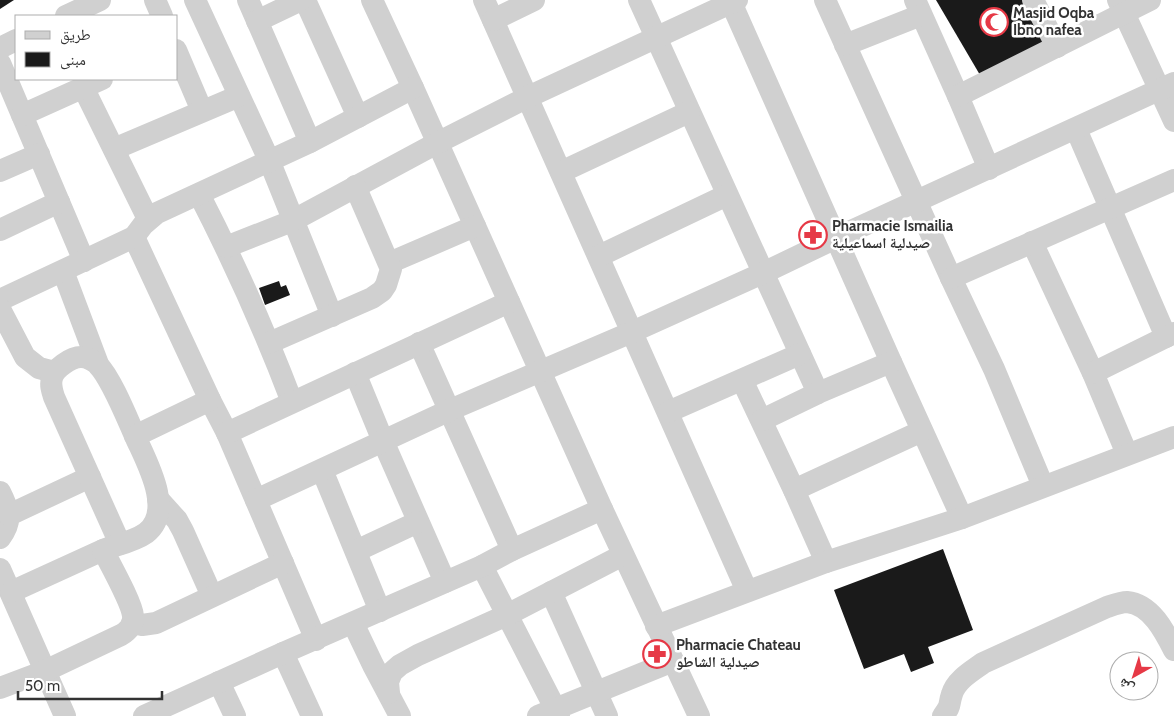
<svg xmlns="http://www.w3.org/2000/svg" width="1174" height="716" font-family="Cabin,'Noto Naskh Arabic',sans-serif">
<rect width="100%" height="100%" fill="#fff"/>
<g fill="#1a1a1a">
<polygon points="0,0 14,0 0,9"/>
<polygon points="936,0 1025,0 1052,45 980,75"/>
<polygon points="279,281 281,287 286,285 290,295 265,305 259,288"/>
<polygon points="943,549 973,630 928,647 934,663 911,672 904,654 864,669 834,590"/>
</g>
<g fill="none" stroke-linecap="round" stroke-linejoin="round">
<g stroke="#d0d0d0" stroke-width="22">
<polyline points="155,0 162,16"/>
<polyline points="195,0 269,160 332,316"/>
<polyline points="248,0 310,142"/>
<polyline points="305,0 358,117"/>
<polyline points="372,0 413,88 602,509 699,716"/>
<polyline points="484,0 747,591"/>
<polyline points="639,0 818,393"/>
<polyline points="730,0 891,362 962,518"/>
<polyline points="825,0 951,278 994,369 1043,486"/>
<polyline points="915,0 958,96 989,169"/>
<polyline points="1033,0 1057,47"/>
<polyline points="1118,0 1174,121"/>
<polyline points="66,16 100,0"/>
<polyline points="493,20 534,0"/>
<polyline points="257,21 301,0"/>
<polyline points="845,45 921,15"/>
<polyline points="0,48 16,40"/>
<polyline points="176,50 202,111"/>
<polyline points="0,63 84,261"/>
<polyline points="83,87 148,219"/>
<polyline points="958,96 1150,0"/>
<polyline points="22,115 102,79"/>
<polyline points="1076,129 1166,337"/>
<polyline points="114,149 239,96"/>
<polyline points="0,171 39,154"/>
<polyline points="561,172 689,112"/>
<path d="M 199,194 C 234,262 265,331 292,402"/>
<polyline points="0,230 59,202"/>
<polyline points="134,237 210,400 227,433 316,640"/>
<polyline points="1032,242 1093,373 1127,454"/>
<polyline points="226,247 292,221 437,143 528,97 737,0"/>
<polyline points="599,256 727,195"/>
<polyline points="389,263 475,226"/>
<polyline points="63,271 98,364"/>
<polyline points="951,278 1174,180"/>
<polyline points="0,300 134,237 143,225 157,213 310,142 413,88"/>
<polyline points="0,309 25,357 39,368 54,372"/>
<polyline points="269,343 372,298 382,291 386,285 391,269 355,186"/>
<polyline points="419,343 512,550"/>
<polyline points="355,373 383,441 445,582"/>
<polyline points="1093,373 1174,333"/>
<polyline points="742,380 794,490 826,562"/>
<polyline points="668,412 800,354"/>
<polyline points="762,420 818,393 891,362"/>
<polyline points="227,433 509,302"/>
<polyline points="322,470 380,611"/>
<polyline points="794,490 922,431"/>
<path d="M 0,492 C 9,510 13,521 0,538"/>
<polyline points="158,499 177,520 183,531 212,596"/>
<polyline points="256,500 450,410 632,332 763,273 836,238 1174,83"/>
<polyline points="9,515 90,477"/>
<path d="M 120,544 L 54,397 C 52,391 50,385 52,378 C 54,369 71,357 81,357 C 87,357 95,361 98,365 C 111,378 127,418 135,436"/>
<polyline points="356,551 418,522"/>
<polyline points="482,566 559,716"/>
<polyline points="0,569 65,716"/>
<polyline points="11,592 103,550"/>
<polyline points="551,592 607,716"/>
<polyline points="132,623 142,625 156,623 283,563"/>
<polyline points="353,623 373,665 400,716"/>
<polyline points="656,626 826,562 962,518 1174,437"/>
<polyline points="283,653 312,716"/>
<polyline points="219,682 235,716"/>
<path d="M 0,688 L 45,671 L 121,635 C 128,631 134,624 133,616 C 132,603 110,564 103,550 C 117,545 135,541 146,533 C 175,511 146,461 135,436 L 210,400"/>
<polyline points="389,693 388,682 392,672 400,665 418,655 507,615 623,555"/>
<polyline points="144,716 283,653 482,566 512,550 602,509"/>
<polyline points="538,716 673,661"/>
<path d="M 943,716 C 952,704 948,706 952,694 C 956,680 972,671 983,663 L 1107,607 C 1113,605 1121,602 1127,602 C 1151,604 1165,632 1174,650"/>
</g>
</g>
<defs>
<symbol id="mosque-ring" viewBox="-11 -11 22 22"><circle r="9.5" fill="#fff" stroke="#e63946" stroke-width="1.5"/><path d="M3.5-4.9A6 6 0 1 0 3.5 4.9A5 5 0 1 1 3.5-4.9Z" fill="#e63946"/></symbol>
<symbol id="pharmacy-ring" viewBox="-11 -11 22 22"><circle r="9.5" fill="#fff" stroke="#e63946" stroke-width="1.5"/><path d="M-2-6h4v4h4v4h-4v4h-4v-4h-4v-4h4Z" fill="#e63946"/></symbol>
</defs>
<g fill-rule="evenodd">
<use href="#mosque-ring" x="978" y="6" width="32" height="32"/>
<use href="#pharmacy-ring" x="797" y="219" width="32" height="32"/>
<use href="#pharmacy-ring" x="641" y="638" width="32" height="32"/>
</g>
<g text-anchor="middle" stroke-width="5" stroke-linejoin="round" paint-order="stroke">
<g font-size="15" font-weight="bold" fill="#333" stroke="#fff" text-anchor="start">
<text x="1013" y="18">Masjid Oqba<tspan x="1013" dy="17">Ibno nafea</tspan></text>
<text x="832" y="231">Pharmacie Ismailia<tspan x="832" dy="17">صيدلية اسماعيلية</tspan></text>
<text x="676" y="650">Pharmacie Chateau<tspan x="676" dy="17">صيدلية الشاطو</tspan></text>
</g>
</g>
<rect x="15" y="15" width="162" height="65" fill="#ffffff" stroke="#adadad"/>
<rect x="25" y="31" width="25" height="8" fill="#d0d0d0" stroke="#adadad"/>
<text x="60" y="40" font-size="15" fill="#333333">طريق</text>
<rect x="25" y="52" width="25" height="15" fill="#1a1a1a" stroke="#adadad"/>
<text x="60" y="65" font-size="15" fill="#333333">مبنى</text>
<g transform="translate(1134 676) rotate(219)"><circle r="24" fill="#ffffff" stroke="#adadad"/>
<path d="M0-4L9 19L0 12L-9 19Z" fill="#e63946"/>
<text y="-8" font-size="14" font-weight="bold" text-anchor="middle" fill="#333333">ش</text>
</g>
<path d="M18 691v8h144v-8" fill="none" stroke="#333333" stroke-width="2.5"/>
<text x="25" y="691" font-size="15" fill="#333333" stroke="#ffffff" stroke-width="4" paint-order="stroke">50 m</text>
</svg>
